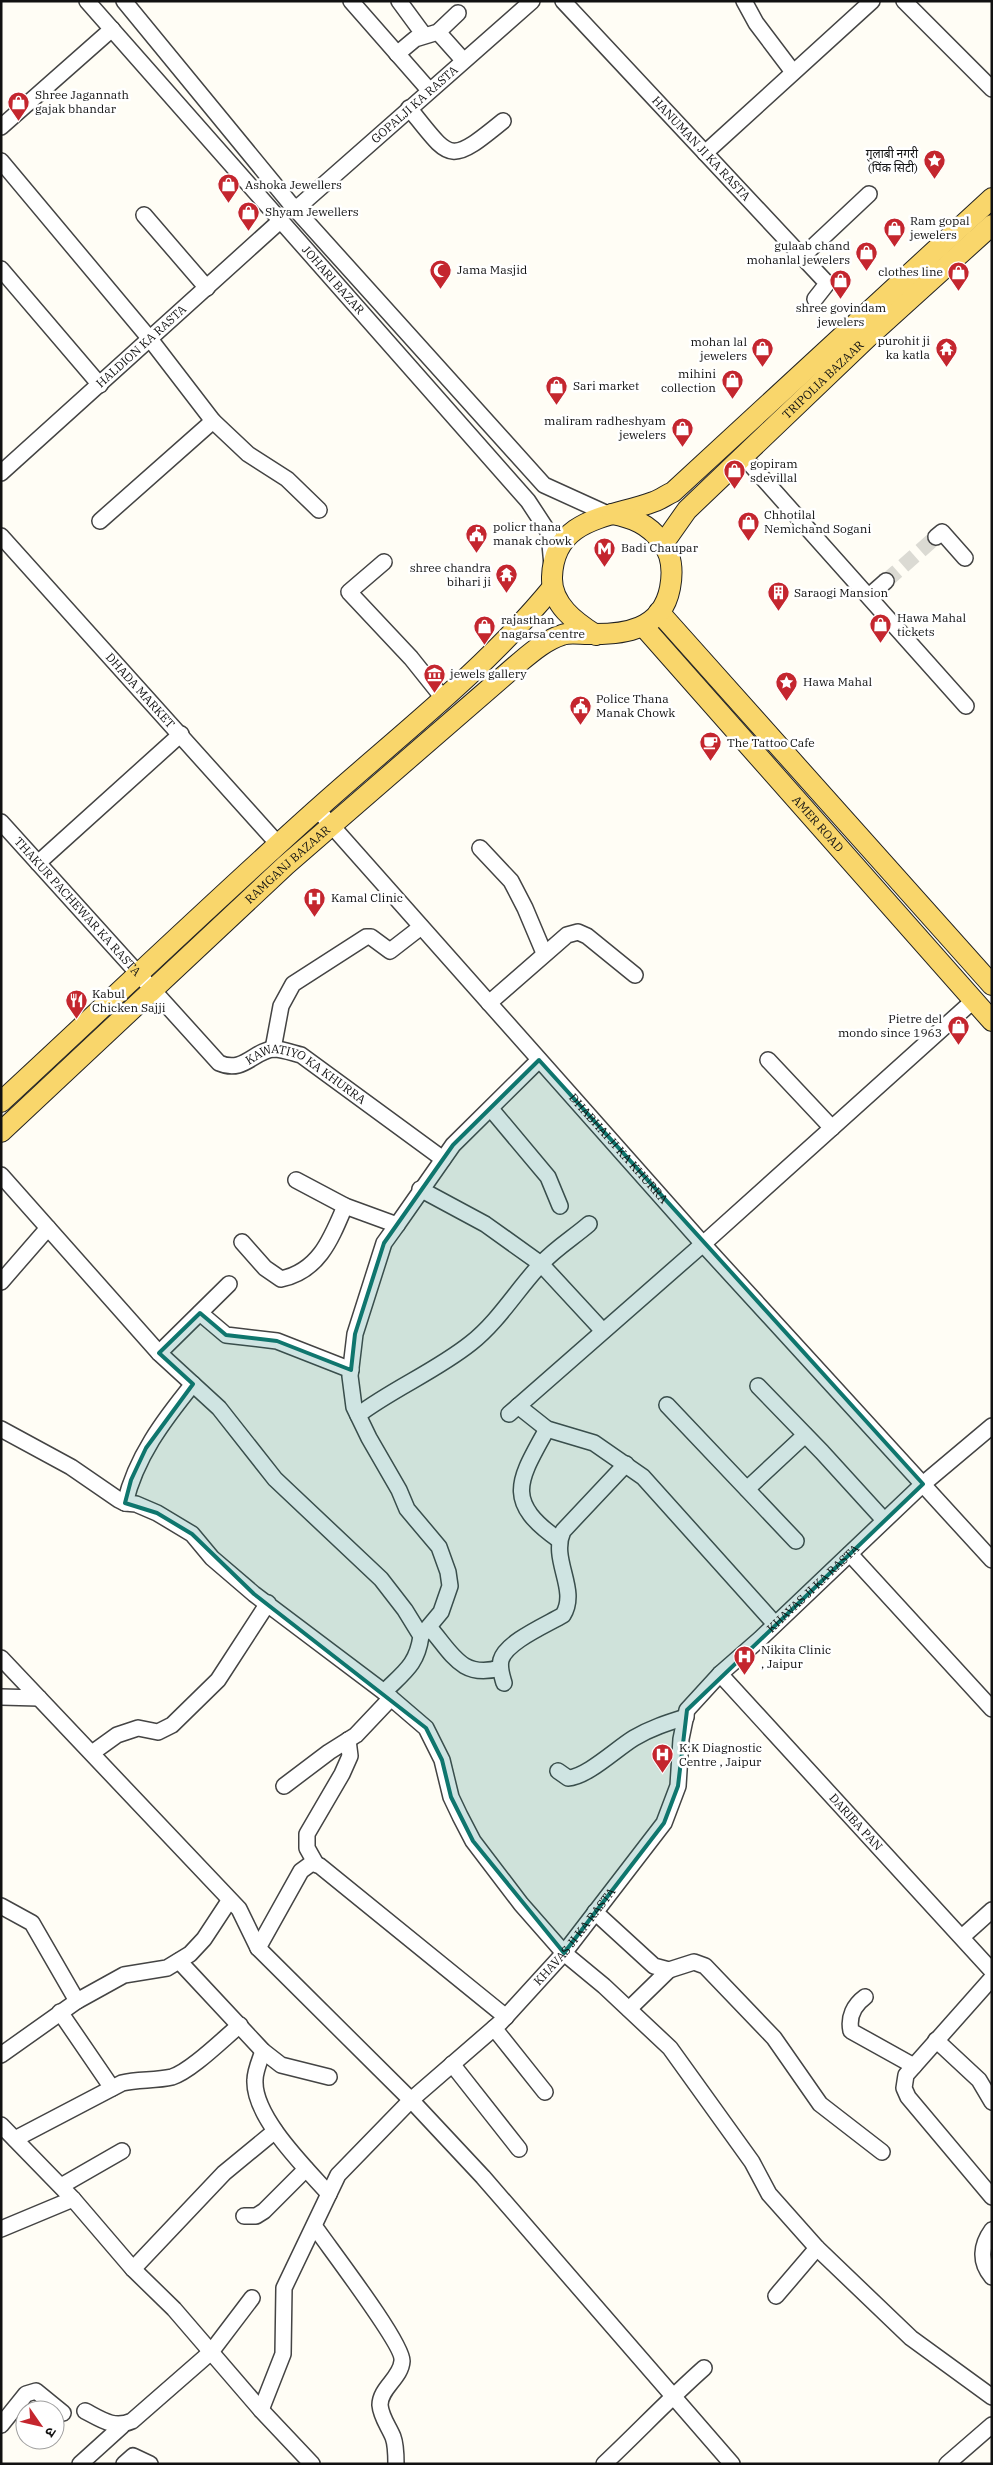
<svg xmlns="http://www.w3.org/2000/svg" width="993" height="2465" font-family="'IBM Plex Serif','Noto Sans Devanagari',serif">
<rect width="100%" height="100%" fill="#fffdf5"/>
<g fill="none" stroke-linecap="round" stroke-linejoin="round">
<polyline stroke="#dbdad3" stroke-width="15" stroke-dasharray="15 8" stroke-linecap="butt" points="886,581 936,537"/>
<defs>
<g id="minor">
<path id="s1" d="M 87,1 L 528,501 L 549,533 L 552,566"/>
<polyline points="124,1 289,202 544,485 610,515"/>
<polyline points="351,1 429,90"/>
<polyline points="399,1 424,35"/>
<path id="s2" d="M 563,1 L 824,280 L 826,285 L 815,299"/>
<polyline points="744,1 756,23 793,72"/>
<polyline points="904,1 992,89"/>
<polyline points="438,32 463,60"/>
<polyline points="397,54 415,39 438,32 458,13"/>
<path d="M 409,108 C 451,160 448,166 503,121"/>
<polyline points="1,127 112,29"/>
<polyline points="705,153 872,1"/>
<polyline points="1,161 150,339 213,421 248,454 287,479 319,510"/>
<path id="s3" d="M 296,209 L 532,1"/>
<polyline points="144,215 207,288"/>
<polyline points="803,256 869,194"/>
<polyline points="1,269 100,385"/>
<polyline points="743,456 966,706"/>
<path id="s4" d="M 1,473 L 280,221"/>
<polyline points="100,521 213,421"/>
<path id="s5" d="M 1,536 L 278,844"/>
<polyline points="936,537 942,532 965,558"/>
<polyline points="384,562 349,592 411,658 443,698"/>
<polyline points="869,596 886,581"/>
<path id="s6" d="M 317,809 L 703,1244 L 992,1560"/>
<path id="s7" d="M 1,822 L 219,1063 C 244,1074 254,1050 274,1049 C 282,1049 293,1053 301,1055 L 443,1159"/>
<polyline points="480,848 511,881 525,908 544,953"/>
<polyline points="38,863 181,734"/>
<polyline points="489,1003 567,935 578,932 587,936 635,975"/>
<polyline points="273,1049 281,1006 293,984 366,937 371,937 390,951 421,927"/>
<polyline points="768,1060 832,1128"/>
<polyline points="491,1109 548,1177 560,1206"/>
<path d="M 1,1175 L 159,1353 L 219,1408 L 275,1479 L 381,1579 L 405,1610 L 421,1636 C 417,1665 404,1672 384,1692"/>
<polyline points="296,1180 345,1206 397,1225 384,1243 355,1334 350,1376 354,1407 369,1438 399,1490 407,1509 439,1547 448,1572 450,1586 441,1612 421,1636"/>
<polyline points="420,1189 485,1224 541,1264 603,1331"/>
<polyline points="397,1225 453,1145 539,1060"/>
<path d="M 242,1242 L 265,1268 L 281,1279 C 319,1271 331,1239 345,1206"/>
<polyline points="1,1282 48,1228"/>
<polyline points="200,1313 226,1335 277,1341 351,1370"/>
<polyline points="159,1353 229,1284"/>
<polyline points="758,1386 822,1452 884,1520"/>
<polyline points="667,1405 796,1541"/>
<polyline points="518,1406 547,1429 594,1443 643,1477 775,1624"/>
<polyline points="509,1414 703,1244 973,1001"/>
<path d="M 358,1415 C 394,1388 436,1371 471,1343 C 499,1321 518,1288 542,1263 C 556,1248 574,1237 589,1224"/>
<polyline points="1,1429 71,1467 119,1500 125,1503 136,1504 157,1513 192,1534 212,1558 254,1594 384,1692 426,1728 442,1760 451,1797 460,1816 473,1841 521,1904 564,1953 604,1986 670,2048 752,2162 769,2194 817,2248 911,2338 992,2397"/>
<path d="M 547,1429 C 519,1480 503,1501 559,1540"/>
<polyline points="747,1489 805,1435"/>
<path d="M 125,1503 C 136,1457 163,1421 193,1384"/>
<polyline points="850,1554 992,1709"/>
<path d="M 429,1627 C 452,1653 461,1679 500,1668"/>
<polyline points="1,1658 239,1909 258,1948 411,2100 483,2177 732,2464"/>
<path id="s8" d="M 720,1674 L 992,1971"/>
<path d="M 504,1683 C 502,1676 499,1668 501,1660 C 506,1642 546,1625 563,1615 C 579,1589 550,1560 563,1531 L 626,1464"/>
<polyline points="1,1697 39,1698"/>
<polyline points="92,1753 117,1735 138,1728 158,1732 172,1725 218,1680 268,1603"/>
<path d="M 558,1771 L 568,1778 C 587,1777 616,1749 634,1738 C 651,1728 667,1723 686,1717"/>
<polyline points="284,1786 329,1752 356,1735 391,1698"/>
<polyline points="316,1864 307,1848 307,1834 342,1774 350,1756 348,1740"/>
<polyline points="1,1906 32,1923 77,2001"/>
<polyline points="595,1912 654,1966 669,1970 694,1962 705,1966 774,2038 820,2104 882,2152"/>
<polyline points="962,1937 992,1910"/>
<polyline points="258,1948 301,1871 312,1863 320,1866 506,2017"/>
<polyline points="179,1961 263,2051 281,2065 329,2077"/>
<polyline points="992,1978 906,2075 904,2088 908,2097 992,2197"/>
<path d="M 865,1997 C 854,2005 848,2017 851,2031 L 914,2066"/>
<polyline points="629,2009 669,1970"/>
<polyline points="60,2012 112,2088"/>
<polyline points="494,2028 545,2092"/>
<polyline points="936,2040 979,2080 992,2102"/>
<path d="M 263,2051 C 260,2060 255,2071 255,2080 C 253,2117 306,2168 329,2194"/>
<polyline points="1,2055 77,2001 124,1975 167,1968 190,1954 204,1939 229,1901"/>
<polyline points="452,2064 519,2149"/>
<polyline points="1,2125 73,2199 133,2269 174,2309 261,2410 312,2464"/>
<path d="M 15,2139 L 122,2083 C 138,2079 155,2081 172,2077 C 191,2071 223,2039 240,2025"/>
<polyline points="61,2186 122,2151"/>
<polyline points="244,2216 256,2216 264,2211 306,2169"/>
<path d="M 315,2227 C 328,2246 404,2345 402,2361 C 401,2378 380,2388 380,2405 C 381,2417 389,2427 393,2437 C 396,2445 396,2455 396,2464"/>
<polyline points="1,2229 73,2199"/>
<path d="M 992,2230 C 981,2245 979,2262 992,2277"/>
<polyline points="133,2269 224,2173 275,2131"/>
<polyline points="776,2296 817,2248"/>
<path id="s9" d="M 261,2410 L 283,2354 L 284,2288 L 338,2175 L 411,2100 L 501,2022 L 564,1953 L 664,1823 L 678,1786 L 681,1739 L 687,1710 L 720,1674 L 760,1639 L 923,1484 L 992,1426"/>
<path d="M 85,2411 C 102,2420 114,2429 132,2421 L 211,2352 L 252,2298"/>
<polyline points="1,2425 26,2394 36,2391 63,2413"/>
<polyline points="80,2464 122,2426"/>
<polyline points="124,2464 133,2456 150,2464"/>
<path d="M 604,2464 C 638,2432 669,2399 704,2368"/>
<polyline points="947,2464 992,2425"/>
</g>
<g id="major">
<path id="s10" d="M 663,544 L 687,510 L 867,338 L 992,225"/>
<polyline points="659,612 992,985"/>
<path id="s11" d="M 643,626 L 992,1021"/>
<path d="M 596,635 C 575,622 551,604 552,577 C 554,517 610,518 653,502 C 660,500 666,495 673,492 L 992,198"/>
<path d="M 1,1102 C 106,1005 209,906 315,811 C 395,739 483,672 552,588"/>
<path id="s12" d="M 1,1132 L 286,865 L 520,662 C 532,652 546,640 562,635 C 569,632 580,634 588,634 C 624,635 662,630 670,588 C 673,572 672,554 661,541 C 648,524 633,518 612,514"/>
</g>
</defs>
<use href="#minor" stroke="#444" stroke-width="18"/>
<use href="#major" stroke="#222" stroke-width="22"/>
<use href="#minor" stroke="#fff" stroke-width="15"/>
<use href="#major" stroke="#f9d66b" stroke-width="20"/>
</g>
<path fill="#0f766e" fill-opacity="0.2" stroke="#0f766e" stroke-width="4" stroke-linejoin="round" d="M 539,1060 L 923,1484 L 687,1710 L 678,1786 L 664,1823 L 564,1953 L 473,1841 L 451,1797 L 442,1760 L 426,1728 L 254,1594 L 192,1534 L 157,1513 L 125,1503 L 131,1480 L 146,1448 L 193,1384 L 159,1353 L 200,1313 L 226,1335 L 277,1341 L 351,1370 L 355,1334 L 384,1243 L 453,1145 Z"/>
<defs>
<symbol id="shop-pin" viewBox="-11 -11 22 30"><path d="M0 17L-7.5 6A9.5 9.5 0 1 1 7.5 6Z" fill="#c4262e" stroke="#fff"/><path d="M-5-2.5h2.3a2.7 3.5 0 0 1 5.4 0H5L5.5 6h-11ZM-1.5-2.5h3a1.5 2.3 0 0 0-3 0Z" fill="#fff"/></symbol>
<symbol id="sight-pin" viewBox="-11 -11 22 30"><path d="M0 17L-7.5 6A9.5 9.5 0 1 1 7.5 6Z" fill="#c4262e" stroke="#fff"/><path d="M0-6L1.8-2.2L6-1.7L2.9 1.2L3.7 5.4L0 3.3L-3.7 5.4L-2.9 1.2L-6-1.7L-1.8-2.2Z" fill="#fff"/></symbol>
<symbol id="mosque-pin" viewBox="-11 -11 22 30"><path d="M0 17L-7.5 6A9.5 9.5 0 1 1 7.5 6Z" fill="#c4262e" stroke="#fff"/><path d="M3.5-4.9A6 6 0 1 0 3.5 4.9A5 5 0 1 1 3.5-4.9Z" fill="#fff"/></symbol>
<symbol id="temple-pin" viewBox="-11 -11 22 30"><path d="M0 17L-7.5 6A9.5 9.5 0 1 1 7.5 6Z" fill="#c4262e" stroke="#fff"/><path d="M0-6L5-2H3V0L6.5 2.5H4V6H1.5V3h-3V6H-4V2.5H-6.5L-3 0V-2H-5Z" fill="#fff"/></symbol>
<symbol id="civic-pin" viewBox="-11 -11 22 30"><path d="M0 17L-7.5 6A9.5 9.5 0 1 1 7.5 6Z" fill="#c4262e" stroke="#fff"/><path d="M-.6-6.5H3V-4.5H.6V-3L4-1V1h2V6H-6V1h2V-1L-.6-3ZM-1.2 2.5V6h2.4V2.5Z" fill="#fff"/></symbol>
<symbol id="metro-pin" viewBox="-11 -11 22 30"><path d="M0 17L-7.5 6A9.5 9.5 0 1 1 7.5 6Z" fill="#c4262e" stroke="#fff"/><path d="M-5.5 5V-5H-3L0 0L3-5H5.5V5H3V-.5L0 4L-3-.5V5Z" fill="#fff"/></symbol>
<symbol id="building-pin" viewBox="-11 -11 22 30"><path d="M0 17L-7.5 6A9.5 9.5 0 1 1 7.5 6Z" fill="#c4262e" stroke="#fff"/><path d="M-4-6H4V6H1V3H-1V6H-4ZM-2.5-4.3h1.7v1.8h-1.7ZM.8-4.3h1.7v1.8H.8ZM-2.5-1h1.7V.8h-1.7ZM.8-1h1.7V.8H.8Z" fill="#fff"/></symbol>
<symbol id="museum-pin" viewBox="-11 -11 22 30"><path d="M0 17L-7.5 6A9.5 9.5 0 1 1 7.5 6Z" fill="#c4262e" stroke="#fff"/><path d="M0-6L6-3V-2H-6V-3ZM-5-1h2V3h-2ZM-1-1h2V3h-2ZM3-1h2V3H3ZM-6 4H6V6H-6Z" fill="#fff"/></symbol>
<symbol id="cafe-pin" viewBox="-11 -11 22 30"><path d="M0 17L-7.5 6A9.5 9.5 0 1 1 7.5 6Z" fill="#c4262e" stroke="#fff"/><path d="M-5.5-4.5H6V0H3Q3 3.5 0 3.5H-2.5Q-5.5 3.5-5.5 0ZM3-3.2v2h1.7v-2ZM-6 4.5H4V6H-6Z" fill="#fff"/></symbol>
<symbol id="hospital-pin" viewBox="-11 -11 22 30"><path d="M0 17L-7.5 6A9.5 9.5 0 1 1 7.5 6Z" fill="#c4262e" stroke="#fff"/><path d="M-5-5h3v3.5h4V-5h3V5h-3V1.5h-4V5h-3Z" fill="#fff"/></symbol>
<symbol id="restaurant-pin" viewBox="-11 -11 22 30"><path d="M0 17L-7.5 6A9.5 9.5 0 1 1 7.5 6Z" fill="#c4262e" stroke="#fff"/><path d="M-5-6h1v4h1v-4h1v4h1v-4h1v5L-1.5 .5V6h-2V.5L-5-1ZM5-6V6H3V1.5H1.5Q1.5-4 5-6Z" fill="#fff"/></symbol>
</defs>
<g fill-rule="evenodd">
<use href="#shop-pin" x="6" y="90" width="25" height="34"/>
<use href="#sight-pin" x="922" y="148" width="25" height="34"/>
<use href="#shop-pin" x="216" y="172" width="25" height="34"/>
<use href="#shop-pin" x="236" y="200" width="25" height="34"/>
<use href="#shop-pin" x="882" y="216" width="25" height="34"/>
<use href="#shop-pin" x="854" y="240" width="25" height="34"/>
<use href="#mosque-pin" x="428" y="258" width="25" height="34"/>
<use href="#shop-pin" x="946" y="260" width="25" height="34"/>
<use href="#shop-pin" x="828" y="268" width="25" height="34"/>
<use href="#temple-pin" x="934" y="336" width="25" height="34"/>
<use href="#shop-pin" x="750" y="336" width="25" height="34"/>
<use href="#shop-pin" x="720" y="368" width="25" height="34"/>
<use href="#shop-pin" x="544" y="374" width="25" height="34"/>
<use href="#shop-pin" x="670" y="416" width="25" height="34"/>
<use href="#shop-pin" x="722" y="458" width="25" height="34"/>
<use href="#shop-pin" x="736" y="510" width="25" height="34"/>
<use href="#civic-pin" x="464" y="522" width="25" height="34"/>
<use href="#metro-pin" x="592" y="536" width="25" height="34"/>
<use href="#temple-pin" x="494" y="562" width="25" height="34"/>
<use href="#building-pin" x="766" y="580" width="25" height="34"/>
<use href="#shop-pin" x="868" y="612" width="25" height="34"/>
<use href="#shop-pin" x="472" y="614" width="25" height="34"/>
<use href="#museum-pin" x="422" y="662" width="25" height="34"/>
<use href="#sight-pin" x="774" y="670" width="25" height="34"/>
<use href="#civic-pin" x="568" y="694" width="25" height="34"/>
<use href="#cafe-pin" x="698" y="730" width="25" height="34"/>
<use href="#hospital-pin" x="302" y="886" width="25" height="34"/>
<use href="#restaurant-pin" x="64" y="988" width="25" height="34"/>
<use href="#shop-pin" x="946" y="1014" width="25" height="34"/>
<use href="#hospital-pin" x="732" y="1644" width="25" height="34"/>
<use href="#hospital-pin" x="650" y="1742" width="25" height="34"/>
</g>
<g text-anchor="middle" stroke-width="5" stroke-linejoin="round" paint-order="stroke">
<g font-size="12" fill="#111" stroke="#fff" text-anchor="start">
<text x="35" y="99">Shree Jagannath<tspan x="35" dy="14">gajak bhandar</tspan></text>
<text x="918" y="158" text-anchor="end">गुलाबी नगरी<tspan x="918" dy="14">(पिंक सिटी)</tspan></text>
<text x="245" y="189">Ashoka Jewellers</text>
<text x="265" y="216">Shyam Jewellers</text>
<text x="910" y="225">Ram gopal<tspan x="910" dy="14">jewelers</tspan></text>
<text x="850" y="250" text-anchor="end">gulaab chand<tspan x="850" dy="14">mohanlal jewelers</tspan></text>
<text x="457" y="274">Jama Masjid</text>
<text x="943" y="276" text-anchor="end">clothes line</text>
<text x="841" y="312" text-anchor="middle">shree govindam<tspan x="841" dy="14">jewelers</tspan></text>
<text x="930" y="345" text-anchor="end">purohit ji<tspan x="930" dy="14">ka katla</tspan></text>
<text x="747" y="346" text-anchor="end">mohan lal<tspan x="747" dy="14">jewelers</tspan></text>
<text x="716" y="378" text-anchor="end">mihini<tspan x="716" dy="14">collection</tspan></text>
<text x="573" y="390">Sari market</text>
<text x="666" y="425" text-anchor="end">maliram radheshyam<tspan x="666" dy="14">jewelers</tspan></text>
<text x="750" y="468">gopiram<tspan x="750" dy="14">sdevillal</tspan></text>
<text x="764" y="519">Chhotilal<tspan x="764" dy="14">Nemichand Sogani</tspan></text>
<text x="493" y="531">policr thana<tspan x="493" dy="14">manak chowk</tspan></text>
<text x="621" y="552">Badi Chaupar</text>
<text x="491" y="572" text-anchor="end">shree chandra<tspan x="491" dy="14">bihari ji</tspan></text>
<text x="794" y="597">Saraogi Mansion</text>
<text x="897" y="622">Hawa Mahal<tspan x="897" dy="14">tickets</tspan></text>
<text x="501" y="624">rajasthan<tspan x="501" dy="14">nagarsa centre</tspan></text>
<text x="450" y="678">jewels gallery</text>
<text x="803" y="686">Hawa Mahal</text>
<text x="596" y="703">Police Thana<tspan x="596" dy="14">Manak Chowk</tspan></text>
<text x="727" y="747">The Tattoo Cafe</text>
<text x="331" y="902">Kamal Clinic</text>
<text x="92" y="998">Kabul<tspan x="92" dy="14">Chicken Sajji</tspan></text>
<text x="942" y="1023" text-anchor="end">Pietre del<tspan x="942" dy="14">mondo since 1963</tspan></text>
<text x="761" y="1654">Nikita Clinic<tspan x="761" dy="14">, Jaipur</tspan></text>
<text x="679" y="1752">K.K Diagnostic<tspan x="679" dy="14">Centre , Jaipur</tspan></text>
</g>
<g font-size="12" fill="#111" stroke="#fff">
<text dy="4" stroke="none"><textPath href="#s3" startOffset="158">GOPALJI KA RASTA</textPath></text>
<text dy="4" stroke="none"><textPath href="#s2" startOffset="202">HANUMAN JI KA RASTA</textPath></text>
<text dy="4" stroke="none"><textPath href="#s1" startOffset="372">JOHARI BAZAR</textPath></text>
<text dy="4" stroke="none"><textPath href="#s4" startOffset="189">HALDION KA RASTA</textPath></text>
<text dy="4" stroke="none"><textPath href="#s10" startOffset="230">TRIPOLIA BAZAAR</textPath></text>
<text dy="4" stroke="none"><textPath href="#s5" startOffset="208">DHADA MARKET</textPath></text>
<text dy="4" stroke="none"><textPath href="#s11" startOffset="264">AMER ROAD</textPath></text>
<text dy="4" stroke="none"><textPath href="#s12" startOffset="392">RAMGANJ BAZAAR</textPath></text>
<text dy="4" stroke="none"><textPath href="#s7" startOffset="114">THAKUR PACHEWAR KA RASTA</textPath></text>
<text dy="4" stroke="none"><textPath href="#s7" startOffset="422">KAWATIYO KA KHURRA</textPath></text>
<text dy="4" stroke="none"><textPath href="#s6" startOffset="454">DHABHAI JI KA KHURRA</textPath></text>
<text dy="4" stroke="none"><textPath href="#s9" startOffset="1024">KHAVAS JI KA RASTA</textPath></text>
<text dy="4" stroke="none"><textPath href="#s8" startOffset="201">DARIBA PAN</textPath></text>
<text dy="4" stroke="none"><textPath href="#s9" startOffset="588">KHAVAS JI KA RASTA</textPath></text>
</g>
</g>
<rect width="993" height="2465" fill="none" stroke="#111111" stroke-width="5"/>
<g transform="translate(40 2425) rotate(124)"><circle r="24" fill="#ffffff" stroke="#a0a0a0"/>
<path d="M0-4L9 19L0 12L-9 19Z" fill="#c4262e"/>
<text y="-8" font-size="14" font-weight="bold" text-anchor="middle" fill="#111111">उ</text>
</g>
</svg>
